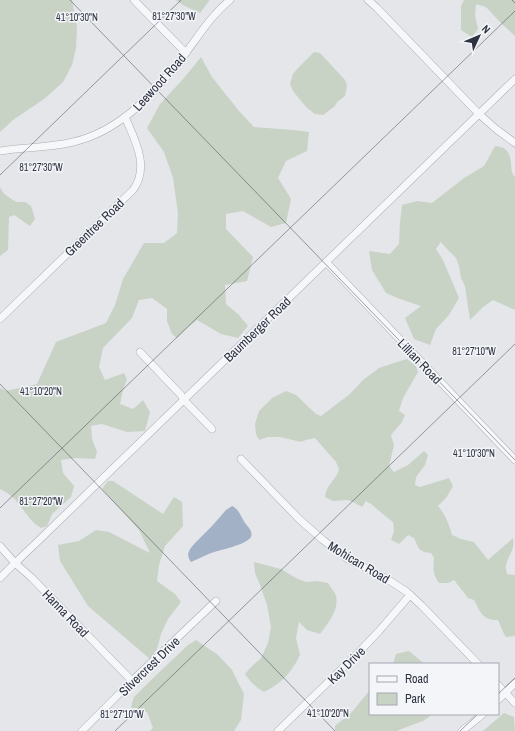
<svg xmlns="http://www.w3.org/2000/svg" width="515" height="731" font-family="'Archivo Narrow',sans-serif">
<rect width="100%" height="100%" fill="#e4e6ea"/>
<g fill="#c8d3c6">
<polygon points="0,0 72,0 77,27 76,48 72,65 63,82 44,99 13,120 0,132"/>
<polygon points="176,0 209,0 209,1 200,13 183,5"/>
<polygon points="464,0 515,0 515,36 499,21 486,7 476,4 475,16 478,29 472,37 461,30 461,6"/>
<polygon points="314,52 320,53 345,80 347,86 345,96 337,102 335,106 323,115 315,114 306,107 293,91 290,84 293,74 298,68"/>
<path d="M 201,57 L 212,77 L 239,111 L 254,127 L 294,130 L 309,132 L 307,151 L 286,161 L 278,178 L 291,199 L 286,223 L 271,227 L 243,211 L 226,214 L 226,229 L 253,257 L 247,281 L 225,285 L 226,304 L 239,315 L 248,326 L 238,338 L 221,334 L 197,320 L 187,328 L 177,338 L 172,334 L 167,321 L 167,309 L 152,298 L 139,300 L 132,318 L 103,348 L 99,367 L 105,380 L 124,373 L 127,379 L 123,390 L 120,404 L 133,409 L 143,400 L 150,412 L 145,431 L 127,432 L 102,424 L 91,426 L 92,439 L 97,452 L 95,459 L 75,458 L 61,460 L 63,473 L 74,486 L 71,497 L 52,514 L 47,526 L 41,528 C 38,526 34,523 31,520 C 20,507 17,497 0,489 L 0,388 L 6,391 L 37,384 L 56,342 L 106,323 L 115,305 L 123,279 L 144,243 L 164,243 L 177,233 L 178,213 L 173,178 L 164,152 L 147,128 L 160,104 L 184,78 Z"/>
<path d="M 495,146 C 498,147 503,147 505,149 C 515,158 508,171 515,177 L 515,310 L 493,300 L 483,307 L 470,320 L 465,286 L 461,278 L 459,266 L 456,258 L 446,248 L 441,242 L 436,249 L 443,260 L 459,298 L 449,315 L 436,329 L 430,345 L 414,339 L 405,318 L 421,306 L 400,299 L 386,293 L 372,270 L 369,251 L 390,254 L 399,244 L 400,222 L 402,205 L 417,201 L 432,203 L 464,178 L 484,166 Z"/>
<polygon points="0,187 4,194 16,202 25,202 31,206 35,219 30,226 14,215 9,217 8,250 0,256"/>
<path d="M 407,359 L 416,366 L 418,372 L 403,398 L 399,411 L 405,415 L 402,422 L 391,435 L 394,445 L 389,466 L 394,472 L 408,465 L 424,451 L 428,455 L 425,465 L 416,477 L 415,485 L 420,487 L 449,478 L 453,486 L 446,498 L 438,506 C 445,514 449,524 452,535 L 461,539 L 474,542 L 488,560 L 513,538 C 515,552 509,553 506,565 C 505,567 507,572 507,574 L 515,575 L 515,636 L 506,637 C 502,631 501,626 498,620 C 481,620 481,612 474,600 L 468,598 L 454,580 L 448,583 L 439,583 C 433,574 433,569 434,558 L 431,553 L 424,552 L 419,549 L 414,538 L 408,535 L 399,544 L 391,540 L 394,531 L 393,522 L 384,515 L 371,504 L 366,501 L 362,507 L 355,503 L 348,500 L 333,501 L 325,497 C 326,484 337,480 339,469 L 336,462 L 315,438 L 306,440 L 301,442 L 280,437 L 268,437 L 259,440 L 256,434 L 255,424 L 259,411 L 272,398 L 286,391 L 296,395 L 316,414 L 321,416 L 350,394 L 363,380 L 379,368 L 397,362 Z"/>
<polygon points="108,481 113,481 163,514 174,497 182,502 183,526 165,546 159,565 157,581 175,594 181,602 168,619 161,634 157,649 150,659 88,606 60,561 58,545 79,541 96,530 109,532 150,553 139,530 102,489"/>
<path d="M 254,562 L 281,569 L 296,578 L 306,582 L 317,581 L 328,583 C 330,587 335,592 336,596 C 339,611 328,623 320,634 L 307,630 L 299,622 L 296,638 L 300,655 C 292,672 281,684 264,692 C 256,687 250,682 245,674 L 251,667 L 261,658 L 268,643 L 271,627 L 267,605 L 260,585 L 255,573 Z"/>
<polygon points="196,640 218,655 232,670 244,694 241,720 234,731 150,731 153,728 147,712 135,710 131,707 134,697 149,682 188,645"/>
<polygon points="409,651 422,662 423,664 393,664 396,654"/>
<polygon points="370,690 370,714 433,714 423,721 404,728 397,731 335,731 335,726 352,712"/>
<polygon points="504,713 514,717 515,731 483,731"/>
</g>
<path fill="#a3b1c6" d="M 232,506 C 239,509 241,517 245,523 C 248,527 253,531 251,537 C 246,545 220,550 211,553 C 204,556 198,559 191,562 L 189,559 L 188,554 L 190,549 L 195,543 L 212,526 L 226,510 Z"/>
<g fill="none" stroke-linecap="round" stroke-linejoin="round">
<defs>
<g id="minor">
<polyline points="134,0 186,53"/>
<polyline points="368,0 377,8 479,114 496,129 515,143"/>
<path d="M 0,151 C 24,147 49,148 73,142 C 117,132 150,98 178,63 C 195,42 209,17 230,0"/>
<polyline points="326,262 515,460"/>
<path d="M 0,319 L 133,190 C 150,167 135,140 125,117"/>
<polyline points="140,352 181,395 184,400 212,429"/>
<polyline points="241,459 300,520 323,540 348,559 387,579 407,592 422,606 478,664"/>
<polyline points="0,546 15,563 32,578 132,681"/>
<polyline points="0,578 15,563 34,545 515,79"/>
<polyline points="498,685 515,703"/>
<polyline points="498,700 515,683"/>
<polyline points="82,731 132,681 216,601"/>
<polyline points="278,731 361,650 379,631 410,595"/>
<polyline points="462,731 483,714"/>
</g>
</defs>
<use href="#minor" stroke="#a9acb4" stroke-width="8"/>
<use href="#minor" stroke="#f6f7f9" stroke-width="7"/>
</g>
<path fill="none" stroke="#2d3241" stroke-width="1" stroke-opacity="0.45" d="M 70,0 L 515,460M 512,0 L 515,3M 0,175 L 181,0M 0,384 L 335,731M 0,508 L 515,11M 498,694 L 515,678M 115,731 L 515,344M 460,731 L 478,714"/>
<g text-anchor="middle" stroke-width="3" stroke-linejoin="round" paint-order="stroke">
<g font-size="13" fill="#2d3241" stroke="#f3f5f8">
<text transform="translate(159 82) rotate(-48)" y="5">Leewood Road</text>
<text transform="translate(94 227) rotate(-44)" y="5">Greentree Road</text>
<text transform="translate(257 329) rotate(-44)" y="5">Baumberger Road</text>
<text transform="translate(420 361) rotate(46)" y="5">Lillian Road</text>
<text transform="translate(359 562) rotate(31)" y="5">Mohican Road</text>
<text transform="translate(66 613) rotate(46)" y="5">Hanna Road</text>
<text transform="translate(346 665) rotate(-45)" y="5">Kay Drive</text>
<text transform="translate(149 666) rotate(-44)" y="5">Silvercrest Drive</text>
</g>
</g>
<g font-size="10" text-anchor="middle" fill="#2d3241" stroke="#f3f5f8" stroke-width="3" stroke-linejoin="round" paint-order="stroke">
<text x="174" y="20">81°27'30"W</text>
<text x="77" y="21">41°10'30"N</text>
<text x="41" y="171">81°27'30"W</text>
<text x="474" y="355">81°27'10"W</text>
<text x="41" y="395">41°10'20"N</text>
<text x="474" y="457">41°10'30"N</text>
<text x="41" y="505">81°27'20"W</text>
<text x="328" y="717">41°10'20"N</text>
<text x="122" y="718">81°27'10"W</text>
</g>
<rect x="369" y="663" width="130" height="52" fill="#f3f5f8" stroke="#a4a7af"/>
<rect x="377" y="676" width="20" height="6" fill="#f6f7f9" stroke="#a4a7af"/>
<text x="405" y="683" font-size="12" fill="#2d3241">Road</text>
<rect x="377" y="693" width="20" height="12" fill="#c8d3c6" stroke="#a4a7af"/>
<text x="405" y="703" font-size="12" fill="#2d3241">Park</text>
<g transform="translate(479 36) rotate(46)" stroke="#f3f5f8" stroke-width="3" paint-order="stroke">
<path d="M0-3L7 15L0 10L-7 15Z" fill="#2d3241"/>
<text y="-6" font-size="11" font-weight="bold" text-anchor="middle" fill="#2d3241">N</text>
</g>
</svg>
